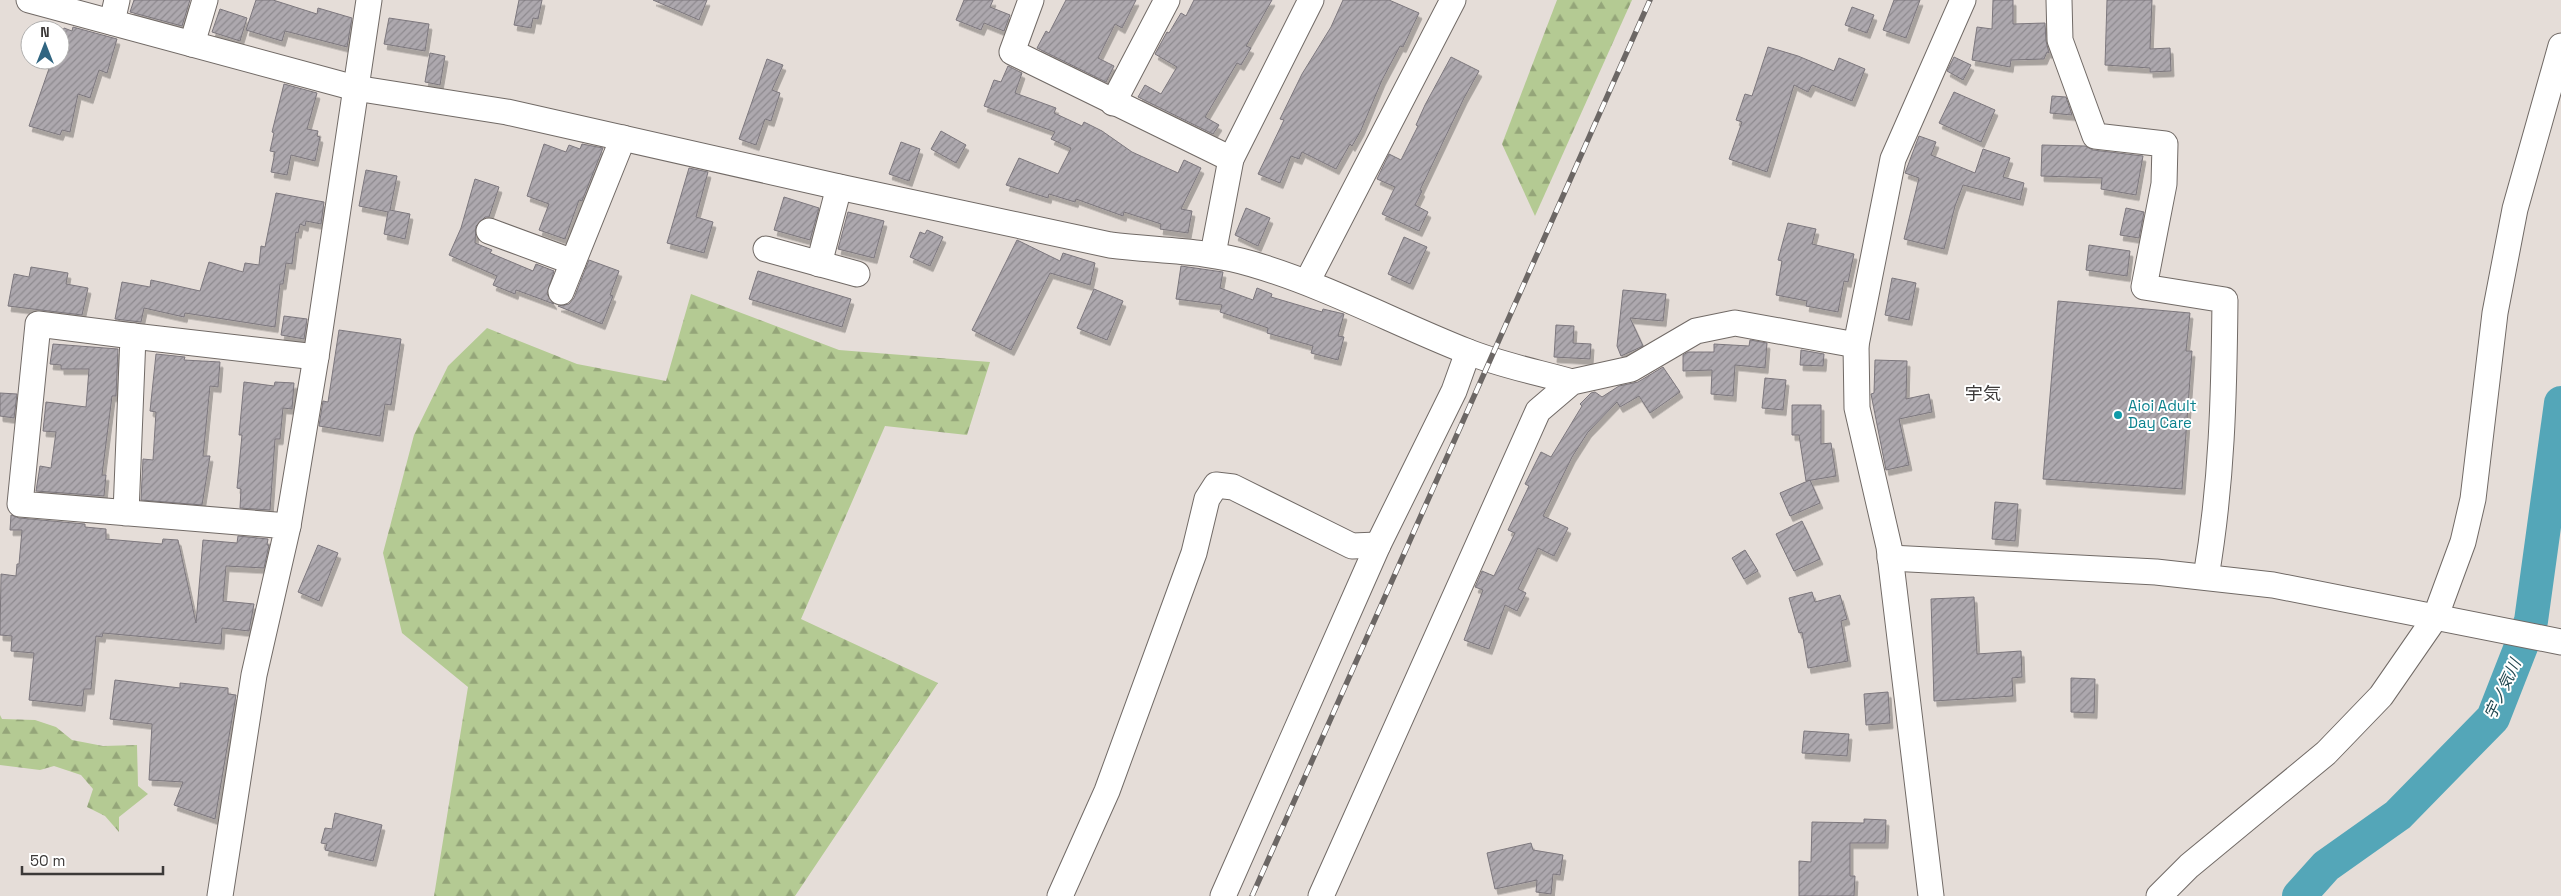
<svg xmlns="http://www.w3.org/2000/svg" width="2561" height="896" font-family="'Space Grotesk','Noto Sans JP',sans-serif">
<defs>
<pattern id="forest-firs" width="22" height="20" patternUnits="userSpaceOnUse" patternTransform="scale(1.25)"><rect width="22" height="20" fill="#b4ca93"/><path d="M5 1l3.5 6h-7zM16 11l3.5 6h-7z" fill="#94a579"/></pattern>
<pattern id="building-hatch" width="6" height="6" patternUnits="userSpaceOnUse" patternTransform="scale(1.25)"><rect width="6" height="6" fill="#ada8ae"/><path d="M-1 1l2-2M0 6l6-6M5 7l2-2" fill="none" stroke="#8e8a8f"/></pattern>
<filter id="shadow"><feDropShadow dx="3" dy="5.5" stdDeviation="0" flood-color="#0004"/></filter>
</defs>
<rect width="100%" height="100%" fill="#e5ddd8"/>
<g fill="url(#forest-firs)">
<polygon points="1557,0 1632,0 1535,216 1502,144"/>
<polygon points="691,294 839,350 990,362 967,435 885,426 801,619 938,683 795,896 434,896 468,687 402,633 383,553 414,435 448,366 487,328 577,364 666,381"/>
<polygon points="0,715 2,719 35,720 56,727 72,740 103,746 137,745 138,786 148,794 119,817 119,832 105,816 87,807 93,789 81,775 54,766 40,770 0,765"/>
</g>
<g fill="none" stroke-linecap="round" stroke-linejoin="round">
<polyline stroke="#54a6b8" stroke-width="34" points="2299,896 2326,866 2398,815 2493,718 2531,621 2561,403"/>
</g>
<g fill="url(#building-hatch)" stroke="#7c777d" filter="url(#shadow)">
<polygon points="134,0 190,0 182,26 130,12"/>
<polygon points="256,0 273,0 317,14 318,8 352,18 347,47 285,31 282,41 246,30"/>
<polygon points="519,0 542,0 538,19 533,18 531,28 514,25"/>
<polygon points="653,0 707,0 699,20"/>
<polygon points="964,0 993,0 990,7 1010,15 1004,31 984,23 981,30 956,20"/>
<polygon points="1066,0 1136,0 1122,28 1115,24 1098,58 1114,66 1106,82 1037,48 1046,31 1049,33"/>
<polygon points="1194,0 1272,0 1246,46 1251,48 1241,65 1237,63 1205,117 1219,125 1213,134 1138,97 1145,85 1161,94 1177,67 1155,54 1167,32 1169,33 1181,13 1186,16"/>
<polygon points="1343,0 1389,0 1419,13 1403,47 1400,46 1382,80 1361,130 1352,146 1350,144 1336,169 1302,152 1299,159 1291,156 1280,183 1258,174 1284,120 1280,119 1302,74 1331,27"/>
<polygon points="1894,0 1920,0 1906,38 1883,30"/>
<polygon points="1993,0 2013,0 2013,24 2045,23 2046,41 2049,53 2047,52 2044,59 2011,60 2010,67 1972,60 1977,27 1992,29"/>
<polygon points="2107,0 2152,0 2150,49 2170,48 2171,71 2150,72 2150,68 2105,65"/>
<polygon points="1852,7 1874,15 1867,33 1845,25"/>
<polygon points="220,9 247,18 240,41 212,32"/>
<polygon points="389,18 429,24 425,51 384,44"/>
<polygon points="73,27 117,39 107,73 99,70 90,98 78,94 70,132 62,130 60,135 29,126 52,60 60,60 60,41 64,28 72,31"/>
<polygon points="1768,47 1798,56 1834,71 1839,58 1865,69 1852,101 1812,85 1808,92 1794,85 1767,172 1729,159 1742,122 1736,120 1745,94 1752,96"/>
<polygon points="430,53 445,56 440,85 425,82"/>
<polygon points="1451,57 1479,71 1464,98 1420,190 1422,191 1415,205 1428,212 1419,231 1382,214 1395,187 1377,179 1389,154 1401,160 1418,126 1416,125 1425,105"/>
<polygon points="1954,57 1971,65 1963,80 1947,71"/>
<polygon points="767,59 783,65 772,90 780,93 771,121 765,119 756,145 739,139"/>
<polygon points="1008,66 1022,73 1015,93 1056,108 1054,113 1082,126 1084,122 1102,131 1132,152 1178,173 1184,160 1201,168 1181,209 1192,211 1188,233 1160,229 1161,224 1124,212 1123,216 1076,199 1075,202 1049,194 1048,198 1006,185 1019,158 1058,174 1071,148 1051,139 1055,132 984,106 994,80 1001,82"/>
<polygon points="284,84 317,93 307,129 318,131 317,136 320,137 315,161 291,155 287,175 271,172 275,152 270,151 274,133 272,132"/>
<polygon points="1954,92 1995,110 1981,142 1939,123"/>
<polygon points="2052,96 2066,97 2072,115 2050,113"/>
<polygon points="941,131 966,145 956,163 931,149"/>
<polygon points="1919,136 1936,142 1931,155 1975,173 1983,149 2010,158 2003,177 2024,183 2020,200 1963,185 1955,206 1944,249 1904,239 1919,178 1905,173"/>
<polygon points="901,142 920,149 909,181 889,174"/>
<polygon points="544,144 566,152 569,145 580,149 582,144 603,148 582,201 579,200 565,239 539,230 549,204 527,196"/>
<polygon points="2042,145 2085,146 2093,150 2143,156 2136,195 2101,189 2102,178 2041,176"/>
<polygon points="689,168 708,172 696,217 713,222 704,253 667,243"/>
<polygon points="366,170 397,176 390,210 410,214 405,239 384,234 388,212 359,206"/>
<polygon points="475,179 499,187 489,217 485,217 476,226 475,243 492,250 490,253 533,271 536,264 554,271 547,294 554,304 516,290 515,294 493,285 497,276 449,255 461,228"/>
<polygon points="276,193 324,202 321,224 306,221 305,226 300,224 298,233 296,232 292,264 286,263 283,284 280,284 275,327 185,313 184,317 144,308 141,322 115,319 122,282 150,287 151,280 200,291 209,262 243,272 245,263 259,265 261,246 265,247"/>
<polygon points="784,197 819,208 810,240 774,230"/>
<polygon points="1246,208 1270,218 1258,246 1235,235"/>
<polygon points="2126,208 2144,212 2139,238 2120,235"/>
<polygon points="848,212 884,221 874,258 838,249"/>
<polygon points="1788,223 1816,229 1812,244 1854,254 1848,282 1844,281 1838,312 1806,306 1807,301 1776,295 1782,261 1778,260"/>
<polygon points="927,230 943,237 930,266 910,257 920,232 925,234"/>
<polygon points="1404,237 1427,247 1410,284 1388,274"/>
<polygon points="1017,240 1060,261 1063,253 1095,263 1090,285 1050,273 1011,350 972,330"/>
<polygon points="2089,245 2130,251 2127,276 2086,270"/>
<polygon points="589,260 619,271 610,295 613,296 602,324 558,306 569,304 574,298"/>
<polygon points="1181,266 1223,272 1220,288 1253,300 1257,288 1272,294 1271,297 1322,312 1323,309 1344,314 1338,336 1344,337 1338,360 1311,353 1313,346 1267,333 1268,328 1220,312 1222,305 1176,299"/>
<polygon points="31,267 68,273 66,284 88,288 82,315 8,306 14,274 29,277"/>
<polygon points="758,271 851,299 842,327 749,299"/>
<polygon points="1892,278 1916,283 1909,320 1885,315"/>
<polygon points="1094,289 1123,301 1107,340 1077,328"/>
<polygon points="1623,290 1666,294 1663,321 1630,318 1643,346 1621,356 1617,346"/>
<polygon points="2058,301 2190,313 2186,351 2192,351 2182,489 2043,479"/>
<polygon points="284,316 307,319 304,339 281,335"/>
<polygon points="1556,325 1574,326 1573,343 1591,344 1590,359 1554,357"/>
<polygon points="339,330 401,339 391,405 385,404 380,436 319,426 323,401 328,402"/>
<polygon points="1750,340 1767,343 1765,368 1735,365 1733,396 1711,394 1712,370 1683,371 1683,355 1688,352 1714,352 1714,344 1749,346"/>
<polygon points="53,344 118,349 116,396 112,396 102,475 106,475 104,496 36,491 40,466 51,468 56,432 43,431 46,402 86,407 89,369 61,369 61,365 50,364"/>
<polygon points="1801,350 1824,354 1823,366 1800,365"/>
<polygon points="156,354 185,357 184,360 220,362 218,387 210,386 203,456 210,456 202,505 141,500 143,459 153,460 156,412 150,411"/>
<polygon points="1875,360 1907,361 1906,399 1929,394 1932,412 1899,419 1909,465 1886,470 1871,394 1874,393"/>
<polygon points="1663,367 1680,392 1650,413 1639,396 1620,407 1617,402 1588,432 1572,457 1543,516 1568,528 1554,556 1538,548 1518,589 1526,593 1517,611 1505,605 1489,649 1464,640 1483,590 1475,587 1482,571 1494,576 1515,533 1508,530 1529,486 1525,484 1541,452 1551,457 1582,406 1580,404 1591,393 1595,392 1602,397 1619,386 1638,382"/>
<polygon points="1765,378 1786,380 1783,410 1762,408"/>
<polygon points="244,382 274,386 275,382 294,383 292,409 283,408 280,439 275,439 270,510 240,508 241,489 237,488 242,435 239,435"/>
<polygon points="0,393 17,394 14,418 0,416"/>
<polygon points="1792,405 1821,405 1821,444 1831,443 1836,476 1806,481 1799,435 1792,435"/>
<polygon points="1810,480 1820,503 1790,516 1780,493"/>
<polygon points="1995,502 2018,504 2015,541 1992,539"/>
<polygon points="11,515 19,518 85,524 85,527 106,529 106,539 162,544 163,539 178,540 196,623 203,540 237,543 238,536 268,539 267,545 269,545 264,568 226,566 223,601 254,604 249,631 222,628 221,644 103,633 102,637 96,636 91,689 84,689 82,706 29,700 34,653 11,651 12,636 0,635 1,574 16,576 17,564 19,564 22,530 10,530"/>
<polygon points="1802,521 1820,559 1794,571 1776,534"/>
<polygon points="318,545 338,553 319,601 298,592"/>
<polygon points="1745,550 1758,571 1744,579 1732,558"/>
<polygon points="1812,592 1815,602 1840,595 1847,619 1841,621 1848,661 1808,668 1802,632 1799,633 1789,598"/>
<polygon points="1974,597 1977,654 2021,651 2022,677 2012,678 2013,696 1934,701 1931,599"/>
<polygon points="2071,678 2095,679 2094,713 2071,712"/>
<polygon points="115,680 180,688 180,683 228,688 228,694 236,695 215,819 174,805 183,782 149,780 152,724 110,719"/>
<polygon points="1888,692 1890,723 1866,725 1864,694"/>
<polygon points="1804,731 1849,734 1847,756 1802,753"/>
<polygon points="335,813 382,825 373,861 325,850 327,844 321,843 325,828 332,829"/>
<polygon points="1864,819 1886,820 1885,843 1850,843 1850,876 1855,876 1854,896 1799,896 1799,861 1811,862 1812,822 1864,823"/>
<polygon points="1531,843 1533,850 1563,855 1560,875 1553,874 1551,894 1536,892 1537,880 1495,889 1487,853"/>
</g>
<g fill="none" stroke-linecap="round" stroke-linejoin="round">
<defs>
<g id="minor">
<path d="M 29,0 L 355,88 L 507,112 L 839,187 L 1110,245 C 1157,251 1206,250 1252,264 C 1327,286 1395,323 1466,351 C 1500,365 1537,372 1572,382"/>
<polyline points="1031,0 1012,52 1231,159"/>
<path d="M 2059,0 L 2060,40 L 2095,136 L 2165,144 L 2164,184 L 2144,287 L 2225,300 C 2224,396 2222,483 2206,577"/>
<polyline points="112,22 117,0"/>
<polyline points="192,44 205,0"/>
<polyline points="1113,103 1167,0"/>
<polyline points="489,231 573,262"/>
<polyline points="766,249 857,274"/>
<polyline points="1213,254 1231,159 1311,0"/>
<polyline points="819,264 839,187"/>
<polyline points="1307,282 1453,0"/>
<polyline points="561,292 623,138"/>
<polyline points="133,336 316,357"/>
<polyline points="126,513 133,336 38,324 20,504 288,526 254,675 220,896"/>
<polyline points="288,526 316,357 369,0"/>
<polyline points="1890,558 2156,572 2273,585 2561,642"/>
<polyline points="1060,896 1107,791 1194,553 1207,499 1216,485 1233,487 1352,546 1378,545"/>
<polyline points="1223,896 1378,545 1454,391 1468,352"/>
<polyline points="1321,896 1538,411 1572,382 1631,369 1696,331 1735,323 1856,345"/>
<polyline points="1931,896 1889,547 1857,408 1856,345 1893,159 1963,0"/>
<polyline points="2159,896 2189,866 2326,753 2381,696 2435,618 2463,542 2473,499 2495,313 2515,209 2561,46"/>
</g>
</defs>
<use href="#minor" stroke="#716a66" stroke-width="27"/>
<use href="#minor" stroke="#fff" stroke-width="25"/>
<defs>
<polyline id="rail" points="1252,896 1650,0"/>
</defs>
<use href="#rail" stroke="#6c6765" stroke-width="5.5"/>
<use href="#rail" stroke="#fff" stroke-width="4" stroke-dasharray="11" stroke-linecap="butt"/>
</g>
<circle fill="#0f9aa8" stroke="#fff" stroke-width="2" cx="2118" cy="415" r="5"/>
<g text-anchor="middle" stroke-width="4" stroke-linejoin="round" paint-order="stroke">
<g font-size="15" fill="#0d838f" stroke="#fff" text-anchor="start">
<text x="2128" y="411">Aioi Adult<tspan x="2128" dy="17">Day Care</tspan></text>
</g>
<g font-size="16" font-style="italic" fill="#224850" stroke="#fff">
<text transform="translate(2502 689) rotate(-65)" y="6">宇ノ気川</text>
</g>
<g font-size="18" fill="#3c3938" stroke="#fff">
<text x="1983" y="400">宇気</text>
</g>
</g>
<g transform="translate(45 45)"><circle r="24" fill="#ffffff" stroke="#b1b0af"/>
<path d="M0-4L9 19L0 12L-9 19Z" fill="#306581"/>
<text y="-8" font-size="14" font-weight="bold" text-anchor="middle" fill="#3c3938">N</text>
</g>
<path d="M22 866v8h141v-8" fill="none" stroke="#3c3938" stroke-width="2.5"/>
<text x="30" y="866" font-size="15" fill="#3c3938" stroke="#ffffff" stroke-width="4" paint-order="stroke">50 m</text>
</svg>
